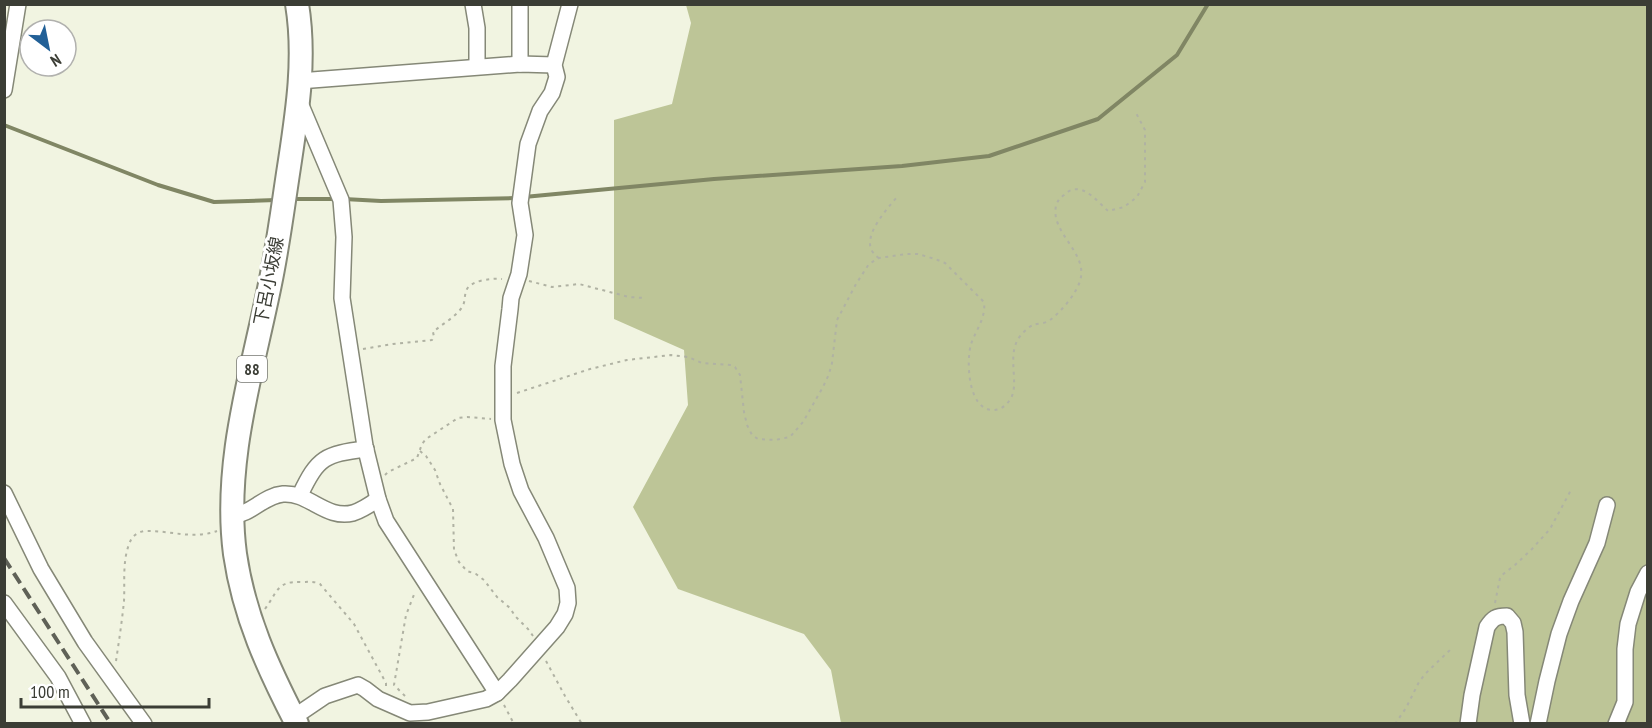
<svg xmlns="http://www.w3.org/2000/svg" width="1652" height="728" font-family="'PT Sans Narrow','Noto Sans JP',sans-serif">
<rect width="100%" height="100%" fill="#f1f4e1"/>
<polygon fill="#bdc597" points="686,5 1647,5 1647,723 841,723 831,670 804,634 678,589 633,507 688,405 684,350 614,319 614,120 672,104 691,23"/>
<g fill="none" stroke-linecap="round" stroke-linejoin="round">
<g stroke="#808664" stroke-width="4">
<polyline points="4,125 158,185 214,202 276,200"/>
<polyline points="524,197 714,179 902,166 989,156 1098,119 1177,55 1208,4"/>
<polyline points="293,199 336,199"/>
<polyline points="344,199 381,201 516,198"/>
</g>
<defs>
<g id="minor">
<polyline points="473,4 477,28 477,66"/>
<polyline points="520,4 520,64"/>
<polyline points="299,81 520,64 554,65"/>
<polyline points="4,90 18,4"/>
<polyline points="300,103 341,200 344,237 342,298 365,446 378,499 386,521 497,693"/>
<polyline points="4,493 41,569 85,642 144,724"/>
<path d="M 300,495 C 318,457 325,454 366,449"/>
<path d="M 232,516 C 252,514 263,496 283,494 C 309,492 326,520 353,513 C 362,510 371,504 378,499"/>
<polyline points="4,603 58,677 83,724"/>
<polyline points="294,717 325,696 358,685 365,689 378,699 410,713 428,712 486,699 497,693 510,680 557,627 565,614 568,603 567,588 546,538 521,491 512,464 503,420 503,366 510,309 511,298 519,274 525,235 520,203 528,144 540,111 552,93 557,77 554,65 570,4"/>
<path d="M 1468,724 L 1472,695 L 1487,627 C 1493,618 1496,616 1507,616 L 1513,623 L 1515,632 L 1517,695 L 1522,724"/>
<polyline points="1538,724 1547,681 1559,634 1571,601 1597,543 1607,505"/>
<polyline points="1616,724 1625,702 1625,649 1628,624 1638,592 1648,573"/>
</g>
<path id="primary" d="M 297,4 C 306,59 297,114 289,167 C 283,206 278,246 270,284 C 252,373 223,463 235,554 C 244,616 268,668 297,724"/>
</defs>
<use href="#minor" stroke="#858877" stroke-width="18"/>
<use href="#primary" stroke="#858877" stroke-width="26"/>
<g stroke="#b0b2a3" stroke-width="2" stroke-dasharray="3 4.5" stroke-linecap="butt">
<path d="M 879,258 C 876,256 874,254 872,251 C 863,235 887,209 897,197"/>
<polyline points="529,281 552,287 579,284 629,297 644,298"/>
<path d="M 363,349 L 393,344 L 432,340 L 434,337 L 433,332 C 441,325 452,319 459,311 C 467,303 463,297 467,289 C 472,280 493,278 502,279"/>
<path d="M 517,393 L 590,369 L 627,360 L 671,355 L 688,357 L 702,363 L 731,365 L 735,367 L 740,375 L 744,412 L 747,425 L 752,435 L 758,439 L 775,440 L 790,437 L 803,422 L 823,387 L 829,374 L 832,363 L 837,320 L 856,284 L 869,264 L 879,258 L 906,254 L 918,254 L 935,259 L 945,263 L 984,302 C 986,318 976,330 971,344 C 966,362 968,410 993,410 C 1001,410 1007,405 1011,398 C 1019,384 1008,359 1017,341 C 1020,335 1028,327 1033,325 C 1038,323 1045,324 1050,320 C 1061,312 1076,294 1080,281 C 1089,253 1050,233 1056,206 C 1057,201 1060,198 1064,195 C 1080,179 1096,200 1108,211 L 1124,207 L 1137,197 L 1145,182 L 1145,130 L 1135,111"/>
<polyline points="420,451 426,456 435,470 440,484 453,509 454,550 459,562 467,571 476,574 484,580 497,597 510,608 515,616 528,629 533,636"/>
<polyline points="385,475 388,472 417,458 422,444 426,439 458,418 467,417 491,419"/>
<polyline points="1495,603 1500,578 1502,575 1515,565 1532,549 1550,529 1571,490"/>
<path d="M 265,609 C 278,591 277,581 301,582 C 308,582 314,581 320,584 L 354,624 L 386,683 L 386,687"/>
<path d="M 116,661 C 119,641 122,621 124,601 C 125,582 122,560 130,542 C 132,536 138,532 144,531 C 170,530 192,540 217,531"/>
<polyline points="546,661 565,696 582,724"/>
<polyline points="405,696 394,685 406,615 415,592"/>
<polyline points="504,705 514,724"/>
<polyline points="1395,724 1406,708 1419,682 1425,674 1450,650"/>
</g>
<use href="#minor" stroke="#fff" stroke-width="15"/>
<use href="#primary" stroke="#fff" stroke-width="22"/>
<polyline stroke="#5f6157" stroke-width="4" stroke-dasharray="12 6" stroke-linecap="butt" points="4,558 111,724"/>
</g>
<g text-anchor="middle" stroke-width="6" stroke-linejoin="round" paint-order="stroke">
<rect fill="#fff" stroke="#767772" stroke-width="1.5" x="237" y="356" width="30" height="26" rx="4.5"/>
<g font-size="16" font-weight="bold" fill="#3b3d35">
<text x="252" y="375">88</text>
</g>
<g font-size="18" fill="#3b3d35" stroke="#fff">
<text transform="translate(269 281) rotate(-79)" y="6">下呂小坂線</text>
</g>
</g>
<rect width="1652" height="728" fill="none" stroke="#3b3d35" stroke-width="12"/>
<g transform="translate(48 48) rotate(148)"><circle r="28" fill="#ffffff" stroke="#b1b1ae" stroke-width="1.5"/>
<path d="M0-4.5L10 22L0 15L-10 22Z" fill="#226097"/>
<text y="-9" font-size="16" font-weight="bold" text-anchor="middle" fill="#3b3d35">N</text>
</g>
<path d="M21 698v9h188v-9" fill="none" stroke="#3b3d35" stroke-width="3"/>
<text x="30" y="698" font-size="18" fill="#3b3d35" stroke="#ffffff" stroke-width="4.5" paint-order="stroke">100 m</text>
</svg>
